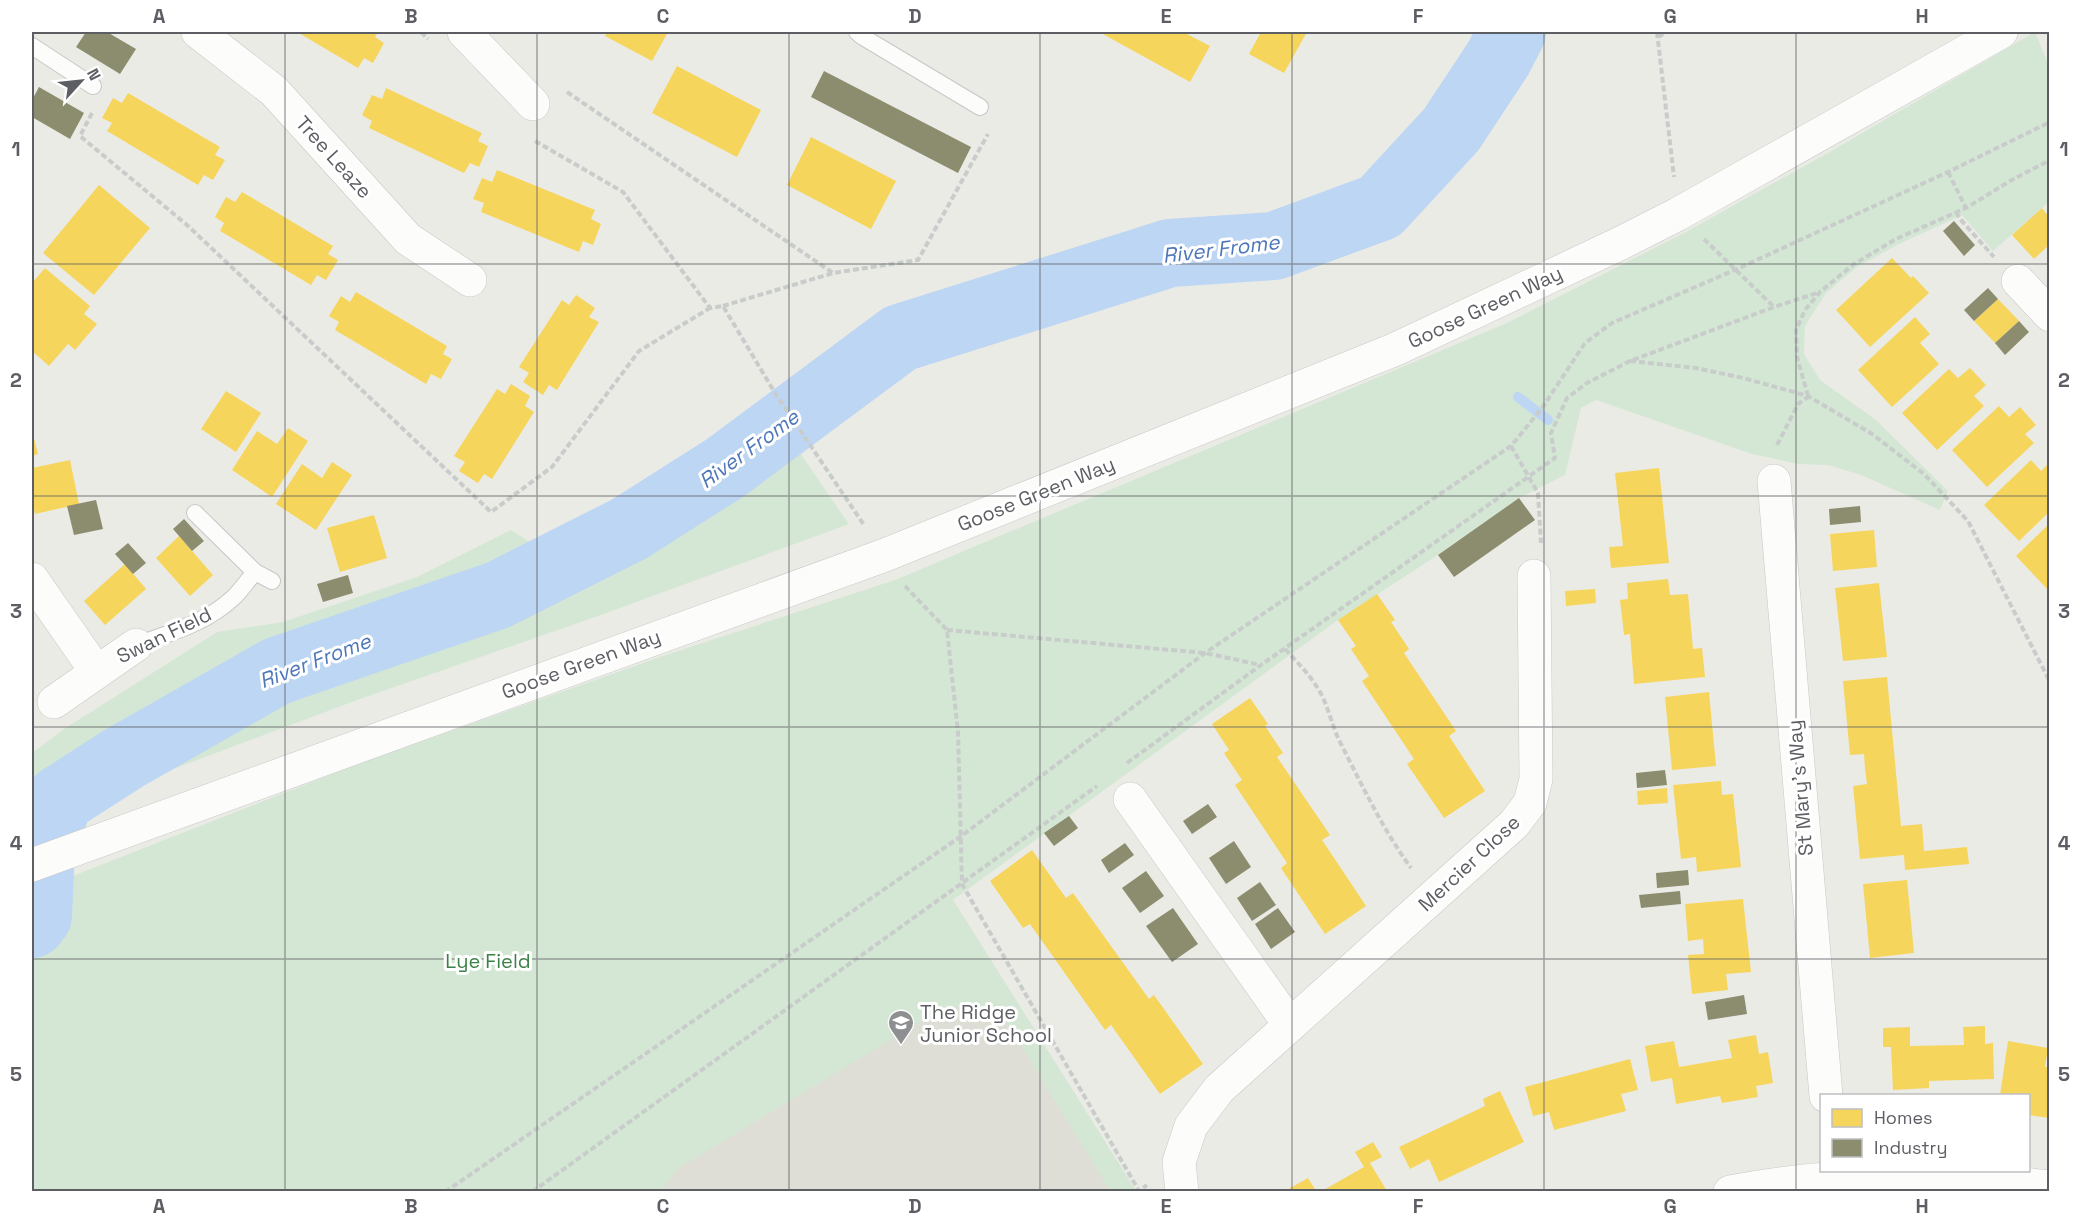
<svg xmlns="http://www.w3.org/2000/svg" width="2081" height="1223" font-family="'Space Grotesk',sans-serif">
<rect width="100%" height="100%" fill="#ebebe6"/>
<polygon fill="#deddd6" points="953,900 1136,1191 562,1192"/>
<g fill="#d4e7d4">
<polygon points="2035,32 2049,66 2049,202 1993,251 1962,215 1899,244 1857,267 1826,293 1805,326 1804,354 1820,380 1876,420 1948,491 1940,510 1861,475 1828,465 1798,464 1752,454 1596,400 1581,408 1565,475 1519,498 1438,555 1338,620 953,900 1136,1191 1110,1191 1006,1021 978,1007 945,1007 679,1168 660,1191 32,1192 32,892 358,764 660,657 895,580 1507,323 1684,233 1835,149"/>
<polygon points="791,440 849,524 598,616 360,699 32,822 32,753 64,729 217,632 283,622 417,577 511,530 571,569 702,500"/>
</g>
<g fill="#f6d55c">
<polygon points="297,32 378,32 375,37 384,43 373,63 364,58 358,68"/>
<polygon points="607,32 668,32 652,61 605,36"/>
<polygon points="1099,32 1183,32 1210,46 1190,82"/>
<polygon points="1261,32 1307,32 1284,73 1249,54"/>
<polygon points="677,66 761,110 737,157 652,113"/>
<polygon points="386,88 482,133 478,141 488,146 479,167 470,163 464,173 369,128 372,121 362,115 372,95 382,99"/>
<polygon points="128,93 220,147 215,155 225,160 213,180 204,175 198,185 107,131 112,123 102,118 113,98 122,103"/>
<polygon points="811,137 896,181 871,229 787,185"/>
<polygon points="497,170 595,210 591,219 601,224 593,245 583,241 579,252 481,212 484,203 473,199 482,178 492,182"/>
<polygon points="99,185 150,228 94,295 43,253"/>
<polygon points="242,192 333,246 328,254 338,260 326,280 317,275 311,285 220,231 224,223 215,217 226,197 235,202"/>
<polygon points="2042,208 2049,217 2049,245 2034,259 2012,235"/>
<polygon points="1892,258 1911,278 1913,276 1929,293 1870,347 1836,310"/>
<polygon points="45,268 90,306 84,314 97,324 75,350 68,344 49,366 32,351 32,283"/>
<polygon points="356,292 447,346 443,354 452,359 441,379 431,374 426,384 335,330 339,322 329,316 341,296 350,302"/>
<polygon points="576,295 595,308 589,317 599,322 557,390 549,385 543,395 523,382 529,373 519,367 562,300 569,305"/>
<polygon points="1998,299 2019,321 1995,343 1974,321"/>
<polygon points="1915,317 1930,334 1920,343 1939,364 1892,407 1858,370"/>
<polygon points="1970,368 1986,385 1974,396 1984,406 1937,450 1902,413 1949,369 1958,378"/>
<polygon points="511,384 530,396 525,406 534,412 492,479 484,474 478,483 459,471 465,462 454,456 497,389 505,394"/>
<polygon points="226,391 261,413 236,452 201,429"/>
<polygon points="1999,406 2009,417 2020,407 2036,425 2025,434 2034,443 1987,487 1952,450"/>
<polygon points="288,428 308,441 272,497 232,470 257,431 277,444"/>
<polygon points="32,431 38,454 32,456"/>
<polygon points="70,460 79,504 35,514 32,500 32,468"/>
<polygon points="2031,460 2041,471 2049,463 2049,512 2019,541 1984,505"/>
<polygon points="332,462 352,475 316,530 276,504 302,464 322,478"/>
<polygon points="1659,468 1669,563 1611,568 1609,547 1623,546 1615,473"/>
<polygon points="374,515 387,558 340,572 327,528"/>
<polygon points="2049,524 2049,591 2016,556"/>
<polygon points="1874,530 1877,567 1833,571 1830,534"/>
<polygon points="179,536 213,575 190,596 156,558"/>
<polygon points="125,564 146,589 105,625 84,601"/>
<polygon points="1668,579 1670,595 1688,594 1693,649 1702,648 1705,677 1634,684 1630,634 1624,635 1620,600 1628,599 1627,583"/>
<polygon points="1879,583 1887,657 1843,661 1835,588"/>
<polygon points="1595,589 1596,603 1566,606 1565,591"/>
<polygon points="1377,594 1395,620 1391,622 1409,649 1404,653 1456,731 1449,736 1485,791 1444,818 1407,764 1414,759 1362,681 1369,676 1351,649 1356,646 1338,620"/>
<polygon points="1887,677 1901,826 1922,824 1924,851 1967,847 1969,864 1905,870 1904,855 1860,859 1853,786 1867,784 1865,769 1864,754 1850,755 1843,681"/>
<polygon points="1709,692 1716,766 1672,770 1665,697"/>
<polygon points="1250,698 1268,724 1265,726 1283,753 1277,757 1330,835 1322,840 1366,906 1325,934 1281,868 1287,863 1235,785 1242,780 1224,753 1229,750 1212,724"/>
<polygon points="1721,781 1722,795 1733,794 1741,867 1697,872 1696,857 1681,859 1673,785"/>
<polygon points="1667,788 1668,803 1638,805 1637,791"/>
<polygon points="1032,850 1066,898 1073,893 1149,999 1154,995 1203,1064 1160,1094 1111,1025 1105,1030 1030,924 1023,928 990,881"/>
<polygon points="1907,880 1914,953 1870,958 1863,884"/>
<polygon points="1743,899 1751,972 1726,974 1728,990 1692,994 1688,955 1704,954 1703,939 1688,941 1685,904"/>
<polygon points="1985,1026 1985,1044 1993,1043 1994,1079 1929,1081 1929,1088 1893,1090 1891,1047 1883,1047 1883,1028 1910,1027 1910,1046 1964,1045 1963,1027"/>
<polygon points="1756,1035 1759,1054 1768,1052 1773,1083 1756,1086 1758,1097 1722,1103 1720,1096 1676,1104 1672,1078 1651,1082 1645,1046 1674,1041 1679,1067 1732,1058 1728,1040"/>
<polygon points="2008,1041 2048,1048 2045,1067 2049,1067 2049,1118 2028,1115 2028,1095 2000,1095"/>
<polygon points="1630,1059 1638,1090 1621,1094 1626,1111 1554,1130 1549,1112 1533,1116 1525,1087"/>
<polygon points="1500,1091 1524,1142 1439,1182 1429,1159 1410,1169 1399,1147 1485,1106 1483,1099"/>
<polygon points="1373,1142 1382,1157 1370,1163 1387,1191 1322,1191 1364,1167 1355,1152"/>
<polygon points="1308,1178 1316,1191 1285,1191"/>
</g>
<g fill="#8c8c6e">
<polygon points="86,32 107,32 136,49 120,74 76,47"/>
<polygon points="824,71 971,147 958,173 811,97"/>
<polygon points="39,87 84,113 70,139 32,117 32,100"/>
<polygon points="1954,221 1975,245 1964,256 1943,231"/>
<polygon points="1988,288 1998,299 1974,321 1964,310"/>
<polygon points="2019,321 2029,332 2005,355 1995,343"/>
<polygon points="1519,498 1535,520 1454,577 1438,555"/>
<polygon points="96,500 103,529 74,535 67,506"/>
<polygon points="1860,506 1861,522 1830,525 1829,509"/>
<polygon points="184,519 204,541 192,551 173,529"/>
<polygon points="128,543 146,563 133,574 115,554"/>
<polygon points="348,575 353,593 323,602 317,584"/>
<polygon points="1665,770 1667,785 1637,788 1636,773"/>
<polygon points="1208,804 1217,817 1192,834 1183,821"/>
<polygon points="1069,816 1078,828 1054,846 1044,833"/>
<polygon points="1234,841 1251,867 1226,884 1209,858"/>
<polygon points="1125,843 1134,855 1109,873 1101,860"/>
<polygon points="1688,870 1689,885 1657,888 1656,873"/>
<polygon points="1146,871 1164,896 1140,913 1122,888"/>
<polygon points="1260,882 1276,905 1252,921 1237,898"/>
<polygon points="1680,891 1681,904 1641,908 1639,895"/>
<polygon points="1173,908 1198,944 1172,962 1146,926"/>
<polygon points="1278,908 1295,932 1271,949 1255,924"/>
<polygon points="1744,995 1747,1014 1708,1020 1705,1002"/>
</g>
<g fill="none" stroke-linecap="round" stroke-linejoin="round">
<polyline stroke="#bdd6f3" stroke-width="10" points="1518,397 1548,420"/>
<polyline stroke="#bdd6f3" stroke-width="68" points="32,924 38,916 41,847 60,799 124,758 277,671 498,595 629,529 725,468 900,338 1170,253 1274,246 1380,207 1451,130 1498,59 1512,32"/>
<defs>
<g id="service">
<polyline points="857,32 863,37 980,107"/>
<polyline points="32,46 93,86"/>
<polyline points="195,513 255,572 272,581"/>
<path d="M 136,645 C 170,633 207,623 234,597 C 242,589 248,580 255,572"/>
</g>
<g id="minor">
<polyline points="198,32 274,91 408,239 470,280"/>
<polyline points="464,32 533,104"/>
<polyline points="2018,281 2050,315"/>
<polyline points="1774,481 1826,1096"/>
<polyline points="32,579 96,671"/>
<polyline points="54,702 136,645"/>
<polyline points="1130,799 1290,1025"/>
<polyline points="1182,1192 1179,1162 1191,1126 1219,1089 1514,824 1530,803 1536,779 1534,576"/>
<path d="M 1730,1192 C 1798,1179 1871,1174 1940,1177 C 1976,1178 2013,1183 2050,1187"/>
</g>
<polyline id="secondary" points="32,865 885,555 1396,349 1621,243 1678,214 2001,32"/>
</defs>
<use href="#service" stroke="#c7c7c7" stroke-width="18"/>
<use href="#minor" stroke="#c7c7c7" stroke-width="34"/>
<use href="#secondary" stroke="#c8c8c8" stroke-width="34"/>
<g stroke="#c8ccca" stroke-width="4" stroke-dasharray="6 3" stroke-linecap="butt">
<polyline points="421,32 428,39"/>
<polyline points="1657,32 1674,177"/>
<polyline points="1658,37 1667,32"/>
<polyline points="567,92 833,273"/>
<polyline points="92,113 80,136 187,225 491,512 552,467 639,351 710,308"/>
<polyline points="535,141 623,192 710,308 723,306 775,393 864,525"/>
<polyline points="1948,172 1966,208"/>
<polyline points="1956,212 1960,219 1994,257"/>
<polyline points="1704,239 1774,307"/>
<polyline points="723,306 833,273 918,260 988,134"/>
<polyline points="1630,361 1696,368 1743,378 1808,396 1872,434 1924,474 1968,521 2050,682"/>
<polyline points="1808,396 1797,357 1796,330 1805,310 1820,292 1854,264 1896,239 1966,208 2010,181 2050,160"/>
<polyline points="1777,445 1798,404 1808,397"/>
<polyline points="1511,446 1538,493 1541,543"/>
<polyline points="905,586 947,630 958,732 962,884 1139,1191 1147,1185"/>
<polyline points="947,630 1205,653 1261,665"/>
<path d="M 1285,649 C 1298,663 1311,676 1320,692 C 1329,708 1332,727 1341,744 C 1363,787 1382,828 1411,868"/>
<polyline points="1127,763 1261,665 1555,458 1551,433 1567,398 1587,383 1630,361 1774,307 1820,292"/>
<polyline points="445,1192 960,837 1205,653 1511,446 1542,408 1585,343 1612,323 1737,269 1948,172 2050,122"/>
<polyline points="532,1192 1097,786"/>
</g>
<use href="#service" stroke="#fcfcfb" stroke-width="16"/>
<use href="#minor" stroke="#fcfcfb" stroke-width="33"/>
<use href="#secondary" stroke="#fcfcfb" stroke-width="33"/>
</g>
<path fill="none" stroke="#5c5e63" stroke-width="1.5" stroke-opacity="0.55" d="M 285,32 L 285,1192M 537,32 L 537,1192M 789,32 L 789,1192M 1040,32 L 1040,1192M 1292,32 L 1292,1192M 1544,32 L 1544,1192M 1796,32 L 1796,1192M 32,264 L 2050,264M 32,496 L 2050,496M 32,727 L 2050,727M 32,959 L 2050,959"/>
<defs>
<symbol id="school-pin" viewBox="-11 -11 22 30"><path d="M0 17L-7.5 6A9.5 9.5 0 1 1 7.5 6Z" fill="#8e8f91" stroke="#fff"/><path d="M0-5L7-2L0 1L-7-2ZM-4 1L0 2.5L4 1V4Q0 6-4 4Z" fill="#fff"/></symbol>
</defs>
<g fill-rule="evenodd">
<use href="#school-pin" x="886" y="1008" width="30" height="40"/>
</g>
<g text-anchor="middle" stroke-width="6" stroke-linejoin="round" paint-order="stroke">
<g font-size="20" fill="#5c5e63" stroke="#fff">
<text transform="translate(334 157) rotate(48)" y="7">Tree Leaze</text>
<text transform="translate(1485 307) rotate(-25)" y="7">Goose Green Way</text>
<text transform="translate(1036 494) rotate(-22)" y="7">Goose Green Way</text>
<text transform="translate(164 635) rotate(-26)" y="7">Swan Field</text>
<text transform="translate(581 664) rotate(-20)" y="7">Goose Green Way</text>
<text transform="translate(1800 788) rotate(-95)" y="7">St Mary's Way</text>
<text transform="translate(1469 863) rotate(-43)" y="7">Mercier Close</text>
</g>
<g font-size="20" fill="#3c8247" stroke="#fff">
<text x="488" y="968">Lye Field</text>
</g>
<g font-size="20" fill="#5c5e63" stroke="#fff" text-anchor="start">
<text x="920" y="1019">The Ridge<tspan x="920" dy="23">Junior School</tspan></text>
</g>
<g font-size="21" font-style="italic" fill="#4e77b9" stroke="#fff">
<text transform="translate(1221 249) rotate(-7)" y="7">River Frome</text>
<text transform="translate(749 449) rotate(-36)" y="7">River Frome</text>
<text transform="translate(315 661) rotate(-21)" y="7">River Frome</text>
</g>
</g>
<rect width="2081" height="1223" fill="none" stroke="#ffffff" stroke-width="66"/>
<rect x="1820" y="1094" width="210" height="78" fill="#ffffff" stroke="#bebfc1" stroke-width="1.5"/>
<rect x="1832" y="1109" width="30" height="18" fill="#f6d55c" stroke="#bebfc1" stroke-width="1.5"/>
<text x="1874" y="1124" font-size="18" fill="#5c5e63">Homes</text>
<rect x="1832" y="1139" width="30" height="18" fill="#8c8c6e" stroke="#bebfc1" stroke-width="1.5"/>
<text x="1874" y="1154" font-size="18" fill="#5c5e63">Industry</text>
<g transform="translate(81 81) rotate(63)" stroke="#ffffff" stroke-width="4.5" paint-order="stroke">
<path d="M0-4.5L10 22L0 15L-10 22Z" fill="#5c5e63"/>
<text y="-9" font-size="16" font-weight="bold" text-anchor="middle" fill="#5c5e63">N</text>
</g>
<rect x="33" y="33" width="2015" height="1157" fill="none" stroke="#5c5e63" stroke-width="2"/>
<g font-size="20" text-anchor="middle" font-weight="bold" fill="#5c5e63">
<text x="159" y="23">A</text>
<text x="411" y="23">B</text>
<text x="663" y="23">C</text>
<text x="915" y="23">D</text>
<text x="1166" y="23">E</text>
<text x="1418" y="23">F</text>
<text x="1670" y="23">G</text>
<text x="1922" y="23">H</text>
<text x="16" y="156">1</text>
<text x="2064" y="156">1</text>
<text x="16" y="387">2</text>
<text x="2064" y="387">2</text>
<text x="16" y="618">3</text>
<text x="2064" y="618">3</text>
<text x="16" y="850">4</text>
<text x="2064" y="850">4</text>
<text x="16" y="1081">5</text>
<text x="2064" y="1081">5</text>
<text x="159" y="1213">A</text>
<text x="411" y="1213">B</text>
<text x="663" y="1213">C</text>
<text x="915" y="1213">D</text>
<text x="1166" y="1213">E</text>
<text x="1418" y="1213">F</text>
<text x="1670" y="1213">G</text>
<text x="1922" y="1213">H</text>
</g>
</svg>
